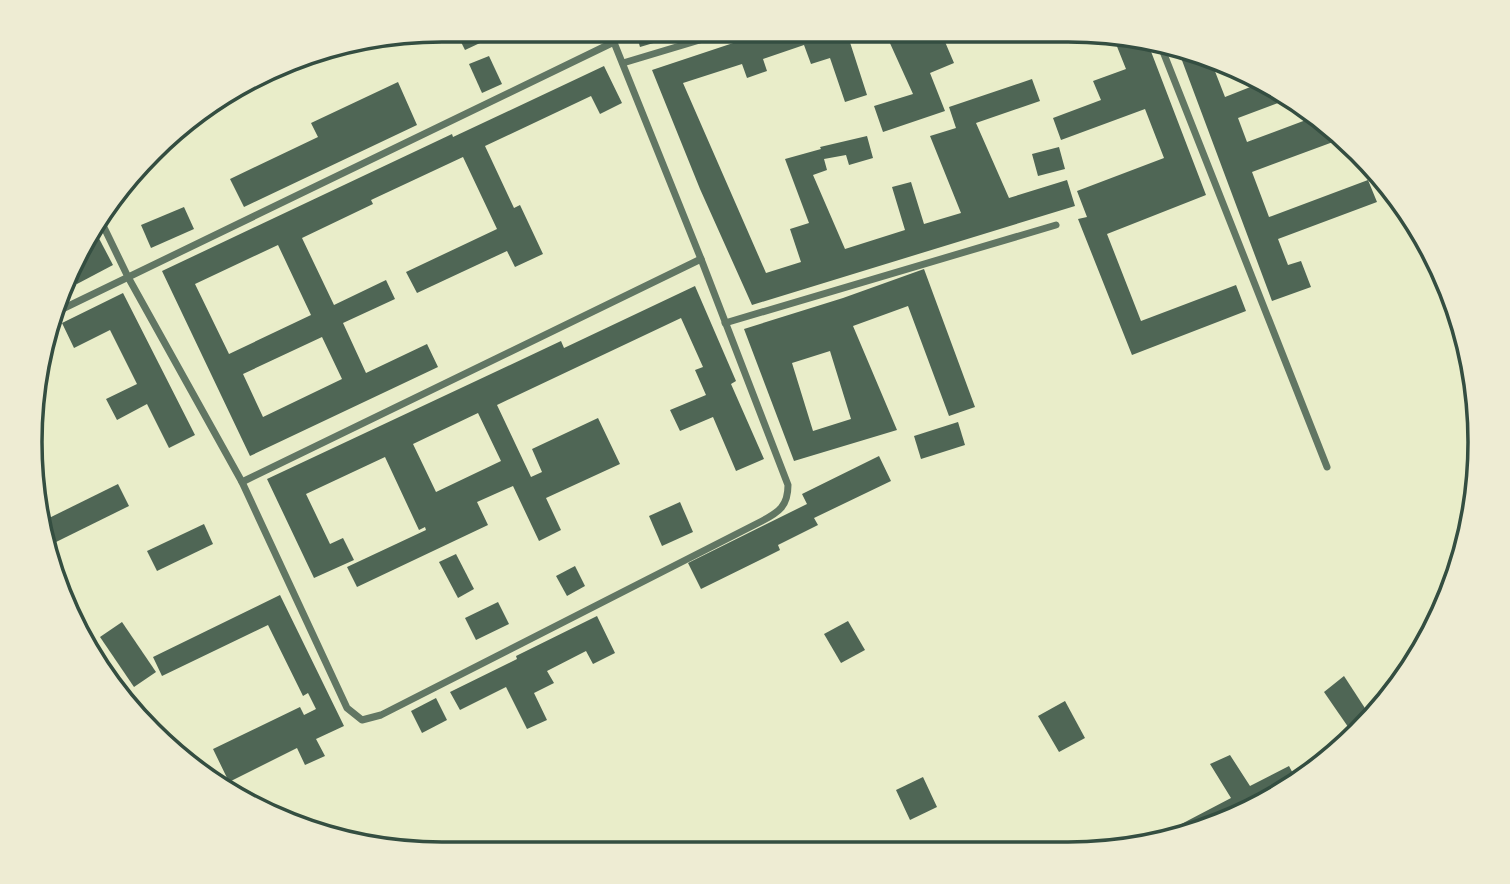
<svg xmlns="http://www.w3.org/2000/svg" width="1510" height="884" font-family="Rubik,sans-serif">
<rect width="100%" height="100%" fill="#e9edc9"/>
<g fill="#4f6655" fill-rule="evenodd">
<polygon points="455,30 474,30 480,43 465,50"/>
<polygon points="635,30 694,30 694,31 640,47"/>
<polygon points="772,30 846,30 867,95 845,102 830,58 811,64 804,45 763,59 767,71 747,78 742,64 683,83 766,273 801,262 790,229 809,223 785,159 821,149 820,147 867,136 873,158 849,165 846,155 824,159 827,170 813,175 845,249 905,230 892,187 911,182 924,224 961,213 930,136 956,128 949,107 1032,79 1040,101 976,123 1009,198 1067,180 1075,206 752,305 700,189 652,70"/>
<polygon points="884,30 940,30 954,63 930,73 945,111 883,132 874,106 913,94"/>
<polygon points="1036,31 1056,31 1039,37"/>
<polygon points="1112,34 1147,41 1206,195 1107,234 1141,321 1236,285 1246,311 1132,355 1078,219 1087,217 1077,191 1164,158 1145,109 1061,140 1053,118 1101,100 1093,81 1126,69"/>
<polygon points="1177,47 1201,52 1209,56 1225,97 1263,82 1294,97 1238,118 1247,142 1314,117 1336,138 1332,139 1333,142 1252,172 1269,217 1368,180 1377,202 1278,239 1288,265 1301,261 1311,287 1272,301"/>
<polygon points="489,56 502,84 482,93 469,64"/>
<path d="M 604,66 L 622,103 L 600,114 L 591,96 L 485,146 L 514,208 L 520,205 L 543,254 L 515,267 L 507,251 L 417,293 L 406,272 L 497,229 L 463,157 L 371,200 L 373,204 L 302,238 L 334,305 L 386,280 L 395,299 L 343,323 L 366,373 L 427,344 L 438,367 L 250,456 L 162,271 L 452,134 L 453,137 ZM 278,245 L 311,315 L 229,354 L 195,284 ZM 322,337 L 342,379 L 263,417 L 243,374 Z"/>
<polygon points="398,82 417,125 244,207 230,179 318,137 311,123"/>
<polygon points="196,112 200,123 172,136 191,115"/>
<polygon points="1059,147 1065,169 1038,176 1032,154"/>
<polygon points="184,207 194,229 151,248 141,225"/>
<polygon points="93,227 113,265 77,284 71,274"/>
<path d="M 924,269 L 975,407 L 949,416 L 908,306 L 853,326 L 897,430 L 794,461 L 744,329 L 843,298 ZM 830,351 L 851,419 L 813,431 L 792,363 Z"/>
<path d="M 695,286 L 736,381 L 731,384 L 764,459 L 736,471 L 713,417 L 680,431 L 670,410 L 706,395 L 695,370 L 703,367 L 681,318 L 497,405 L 531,477 L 542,472 L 532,449 L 598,418 L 620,464 L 546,498 L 561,530 L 539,541 L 513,486 L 477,502 L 488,525 L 357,587 L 347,567 L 426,530 L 425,527 L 419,530 L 385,457 L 306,494 L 330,544 L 343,538 L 354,560 L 314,578 L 267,479 L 561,341 L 564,348 ZM 478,413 L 501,461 L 436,492 L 413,444 Z"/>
<polygon points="123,293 195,435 169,448 147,404 117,420 106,399 137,384 110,330 74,348 62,323"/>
<polygon points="958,422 965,445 921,459 914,436"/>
<polygon points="879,456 891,481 814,518 818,525 778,545 780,550 701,589 688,563 807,504 802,494"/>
<polygon points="118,484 129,506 52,544 43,521"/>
<polygon points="680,502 693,532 662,546 649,516"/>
<polygon points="204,524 213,544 157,571 147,551"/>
<polygon points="456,554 474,589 458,598 439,562"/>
<polygon points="575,566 585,586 567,596 556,576"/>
<polygon points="280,595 344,726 316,739 325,756 305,765 297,748 229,782 213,749 300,707 304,715 316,709 308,693 303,696 268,625 162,676 153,657"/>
<polygon points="498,602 509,624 476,640 465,618"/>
<polygon points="597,616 615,653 593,664 586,651 547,671 554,683 534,693 547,720 527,729 506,687 460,710 450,692 517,659 516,656"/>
<polygon points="848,621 865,650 841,663 824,634"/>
<polygon points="122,622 156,672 134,687 100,637"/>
<polygon points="1344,676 1372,719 1355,737 1324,692"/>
<polygon points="436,698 447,720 422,733 411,711"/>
<polygon points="1065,701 1085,738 1059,752 1038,716"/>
<polygon points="1230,755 1250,786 1289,766 1297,781 1274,799 1200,832 1145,843 1231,798 1210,764"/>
<polygon points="923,777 937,807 910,820 896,790"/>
<polygon points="1090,842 1095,853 1065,853"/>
</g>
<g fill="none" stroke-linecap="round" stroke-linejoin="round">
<g stroke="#617663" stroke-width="7">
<polyline points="1160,44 1327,467"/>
<polyline points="623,63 733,30"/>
<path d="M 98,215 L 128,277 L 242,482 L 347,708 L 362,720 L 381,715 L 762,521 C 779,512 788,506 788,485 L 701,259 L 609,30"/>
<polyline points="54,313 614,42"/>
<polyline points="725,323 1056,225"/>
<polyline points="242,482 701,259"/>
</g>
</g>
<path d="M0 0H1510V884H0ZM442 42H1068A400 400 0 0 1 1468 442V442A400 400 0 0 1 1068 842H442A400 400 0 0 1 42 442V442A400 400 0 0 1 442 42Z" fill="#eeecd3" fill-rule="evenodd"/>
<path fill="none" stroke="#344e41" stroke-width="3.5" d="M442 42H1068A400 400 0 0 1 1468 442V442A400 400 0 0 1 1068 842H442A400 400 0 0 1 42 442V442A400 400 0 0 1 442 42Z"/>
</svg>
